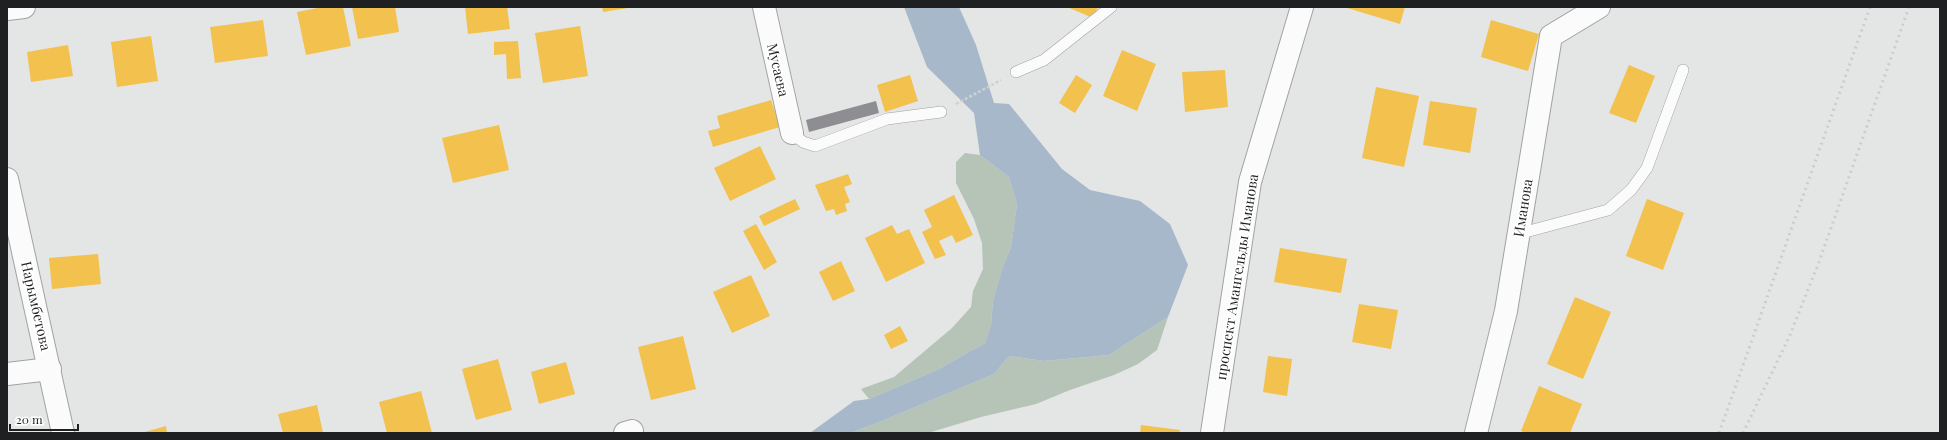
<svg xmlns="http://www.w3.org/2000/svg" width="1947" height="440" font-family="'Playfair Display',serif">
<rect width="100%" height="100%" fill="#e4e5e5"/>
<g fill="#b5c4b6">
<polygon points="965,153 980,155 1009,177 1017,204 1011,247 1002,269 993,301 991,325 985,343 937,370 869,399 861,389 894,377 952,328 971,307 973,291 983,269 982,243 974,219 956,183 956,162"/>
<polygon points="1168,317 1157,350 1138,364 1114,375 1070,390 1036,404 981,417 928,433 850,433 882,421 994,374 1009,356 1044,361 1109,355"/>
</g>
<polygon fill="#a6b8ca" points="904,7 959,7 976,45 994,103 1009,104 1062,169 1090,190 1140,201 1170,224 1188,265 1168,317 1109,355 1044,361 1009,356 994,374 882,421 850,433 810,433 854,401 869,399 937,370 985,343 991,325 993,301 1002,269 1011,247 1017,204 1009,177 980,155 974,113 927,67"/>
<g fill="#f2c14e">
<polygon points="323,7 343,7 351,46 306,55 297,12"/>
<polygon points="352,7 395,7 399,32 358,39"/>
<polygon points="465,7 507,7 510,29 468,34"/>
<polygon points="602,7 627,7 628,8 603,12"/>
<polygon points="1067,7 1098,7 1093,18"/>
<polygon points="1344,7 1405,7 1400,24"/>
<polygon points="263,20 268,56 215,63 210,27"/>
<polygon points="1491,20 1539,34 1528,71 1481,57"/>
<polygon points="580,26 588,76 543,83 535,33"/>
<polygon points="151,36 158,81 117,87 111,42"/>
<polygon points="518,41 521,78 507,79 506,54 494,55 494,42"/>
<polygon points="68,45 73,76 31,82 27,52"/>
<polygon points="1122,50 1156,64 1137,111 1103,96"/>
<polygon points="1629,65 1655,76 1636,123 1609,113"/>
<polygon points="1225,70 1228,107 1185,112 1182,72"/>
<polygon points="910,75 918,101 885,112 877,85"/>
<polygon points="1076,75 1092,85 1075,113 1059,103"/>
<polygon points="1376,87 1419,96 1404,167 1362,158"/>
<polygon points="771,100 780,127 713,147 708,131 720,128 717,116"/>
<polygon points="1430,101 1477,108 1470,153 1423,145"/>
<polygon points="499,125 509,170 453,183 442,138"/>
<polygon points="760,146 776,179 730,201 714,168"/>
<polygon points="848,174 852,184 844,187 850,202 845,204 847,211 836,215 834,209 826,211 815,185"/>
<polygon points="954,195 973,235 956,243 952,235 939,241 946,255 935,259 922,232 932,227 924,210"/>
<polygon points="795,199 800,209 764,226 759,216"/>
<polygon points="1647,199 1684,213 1663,270 1626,256"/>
<polygon points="756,224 777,262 764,270 743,231"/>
<polygon points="892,225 897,234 909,229 925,263 886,282 865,238"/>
<polygon points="1280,248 1347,259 1341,293 1274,282"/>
<polygon points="98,254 101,284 52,289 49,258"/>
<polygon points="841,261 855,291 833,301 819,272"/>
<polygon points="751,275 770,316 732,333 713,292"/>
<polygon points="1575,297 1611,312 1583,379 1547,364"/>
<polygon points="1359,304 1398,310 1391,349 1352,342"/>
<polygon points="900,326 908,341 891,349 884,335"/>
<polygon points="683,336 696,389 651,400 638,347"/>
<polygon points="1268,356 1292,359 1287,396 1263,392"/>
<polygon points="498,359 512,410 476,420 462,369"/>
<polygon points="566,362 575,394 539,404 531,372"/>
<polygon points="1539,386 1582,404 1570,433 1526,433 1521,431"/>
<polygon points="421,391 432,433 387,433 379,402"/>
<polygon points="317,405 323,433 283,433 278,414"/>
<polygon points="1141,425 1180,430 1179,433 1140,433"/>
<polygon points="166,426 167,433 141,433"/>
</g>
<polygon fill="#8d8d92" points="876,101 879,113 809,132 806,120"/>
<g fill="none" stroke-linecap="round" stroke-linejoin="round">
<defs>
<g id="lane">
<polyline points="1016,72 1044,60 1111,7"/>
<polyline points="792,133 803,142 815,146 887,119 941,112"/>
<polyline points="1518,234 1608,210 1631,190 1647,168 1683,70"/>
</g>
<g id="street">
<polyline points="764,7 792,133"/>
<polyline points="7,9 24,7"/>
<polyline points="7,179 63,433"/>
<polyline points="7,374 50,369"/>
<polyline points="625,433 632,431"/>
<polyline points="1476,433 1506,311 1551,36 1599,7"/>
</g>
<polyline id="secondary" points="1212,433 1250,182 1302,7"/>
</defs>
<use href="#lane" stroke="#a1a2a2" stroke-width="12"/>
<use href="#street" stroke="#a1a2a2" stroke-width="24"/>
<use href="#secondary" stroke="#a1a2a2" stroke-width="24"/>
<polyline stroke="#d0d0d1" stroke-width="2.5" stroke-dasharray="3 2" stroke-linecap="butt" points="956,104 1001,80"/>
<use href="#lane" stroke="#fbfbfb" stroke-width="11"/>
<use href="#street" stroke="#fbfbfb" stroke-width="22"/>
<use href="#secondary" stroke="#fbfbfb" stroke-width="22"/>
<g stroke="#cccccd" stroke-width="3" stroke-dasharray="2 4" stroke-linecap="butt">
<polyline points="1719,433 1870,7"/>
<polyline points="1743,433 1790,335 1819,262 1909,7"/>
</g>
</g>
<g text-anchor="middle" stroke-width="4" stroke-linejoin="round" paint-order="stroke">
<g font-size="14" fill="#1f2021" stroke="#fff">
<text transform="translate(778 70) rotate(77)" y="5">Мусаева</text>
<text transform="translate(1523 208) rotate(-81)" y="5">Иманова</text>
<text transform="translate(1237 277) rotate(-81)" y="5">проспект Амангельды Иманова</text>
<text transform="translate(36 306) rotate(77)" y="5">Нарымбетова</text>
</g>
</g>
<rect width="1947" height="440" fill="none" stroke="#1f2021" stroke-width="16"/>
<path d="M10 424v6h68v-6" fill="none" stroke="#1f2021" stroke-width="2"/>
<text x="16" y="424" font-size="12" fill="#1f2021" stroke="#ffffff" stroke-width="3" paint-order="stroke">20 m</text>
</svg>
